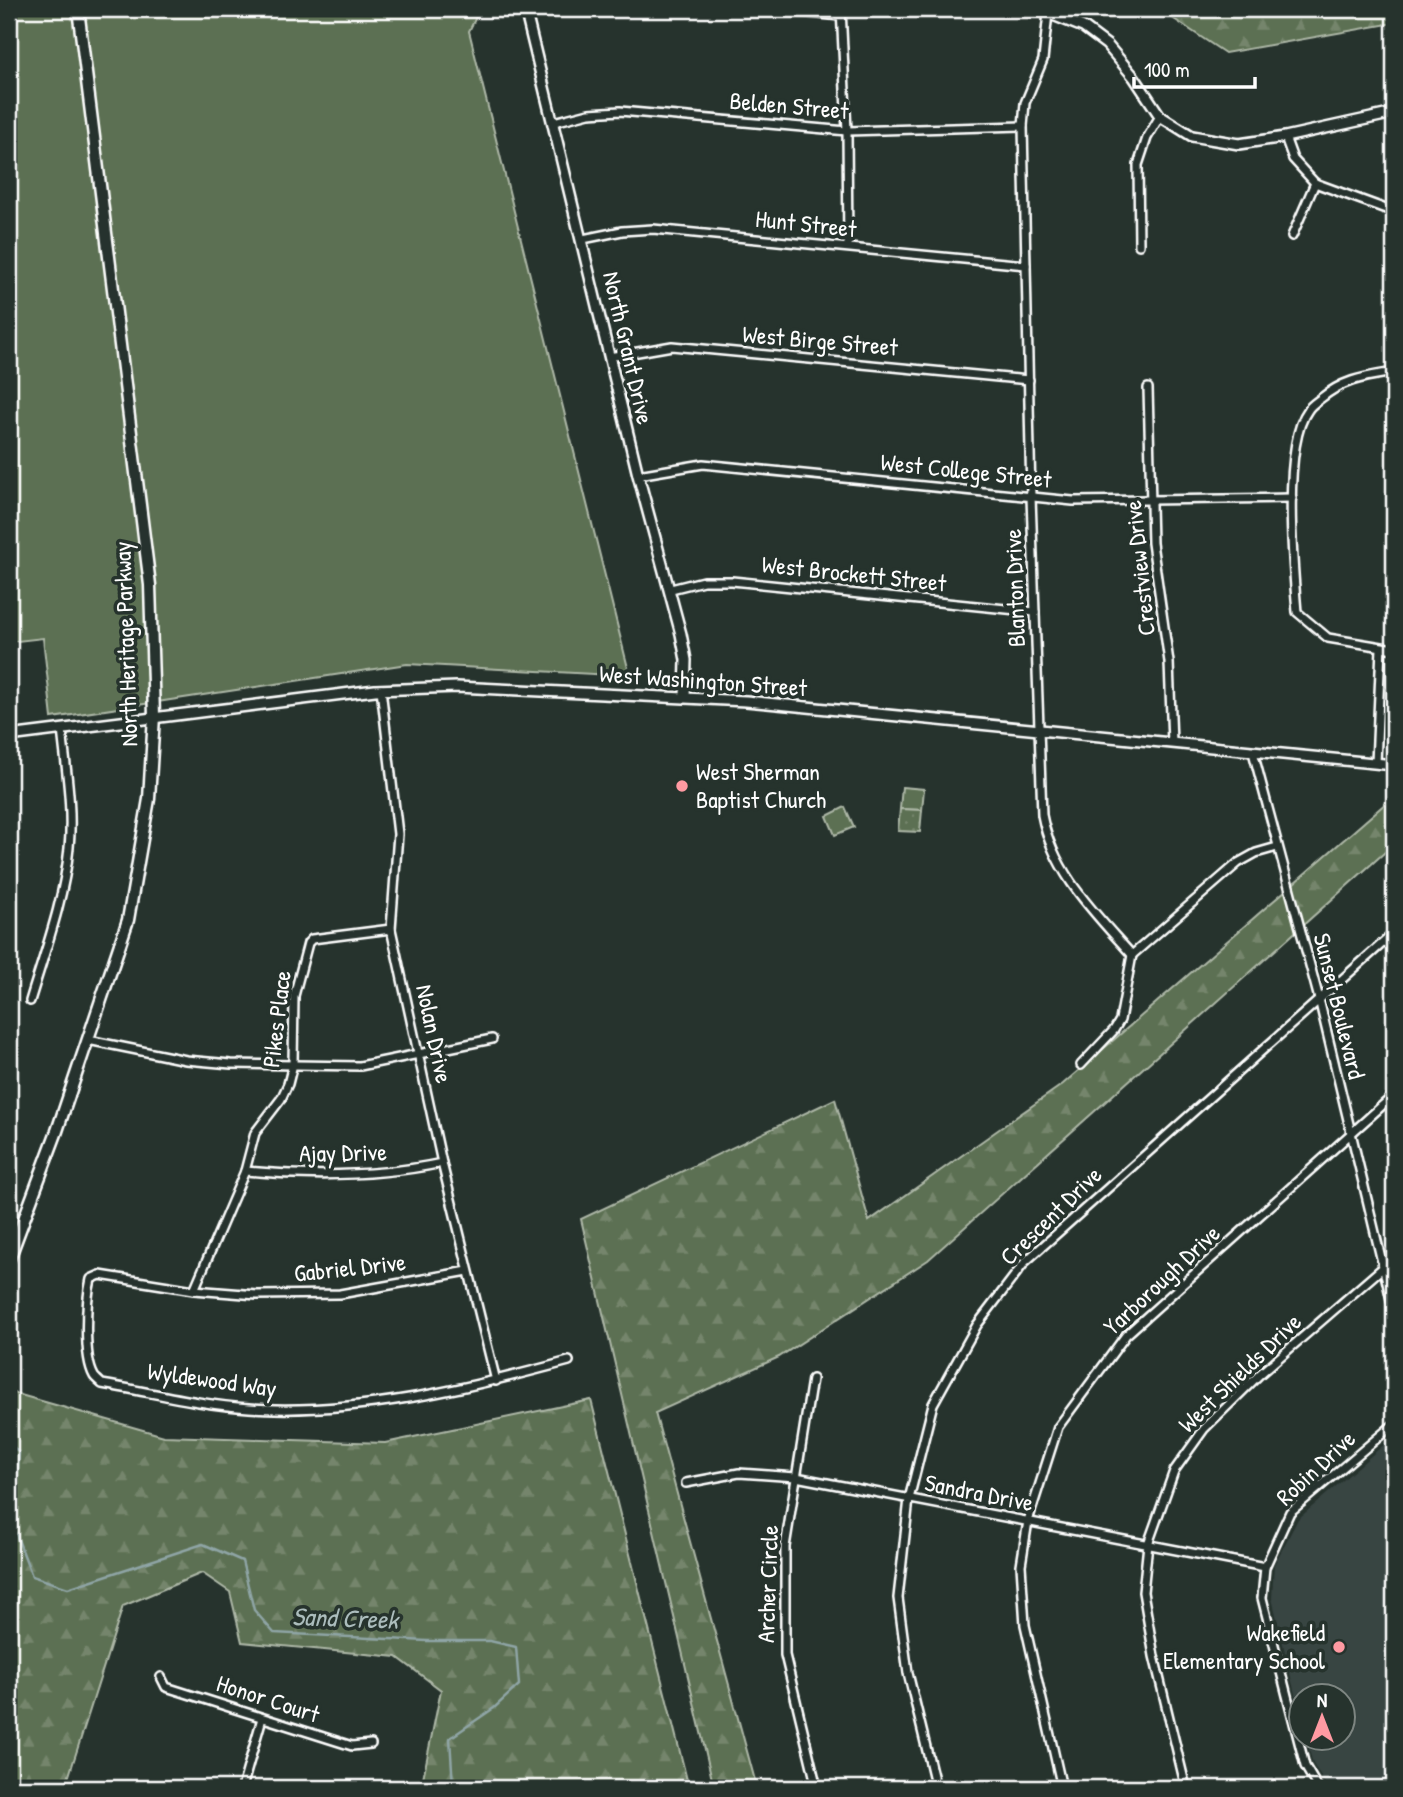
<svg xmlns="http://www.w3.org/2000/svg" width="1403" height="1797" font-family="'Patrick Hand',sans-serif">
<defs>
<pattern id="forest-firs" width="22" height="20" patternUnits="userSpaceOnUse" patternTransform="scale(1.75)"><rect width="22" height="20" fill="#5c7052"/><path d="M5 1l3.5 6h-7zM16 11l3.5 6h-7z" fill="#74856c"/></pattern>
<pattern id="park-dots" width="8" height="8" patternUnits="userSpaceOnUse" patternTransform="scale(1.75)"><rect width="8" height="8" fill="#5c7052"/><path d="M2 2h.1M6 6h.1" fill="none" stroke="#74856c" stroke-width="1.8" stroke-linecap="round"/></pattern>
</defs>
<rect width="100%" height="100%" fill="#26332d"/>
<filter id="ink" filterUnits="userSpaceOnUse"><feTurbulence type="fractalNoise" baseFrequency=".0143" numOctaves="2"/><feDisplacementMap in="SourceGraphic" scale="14" xChannelSelector="R" yChannelSelector="G"/><feConvolveMatrix kernelMatrix="1 2 1 2 8 2 1 2 1" color-interpolation-filters="sRGB"/></filter>
<g filter="url(#ink)">
<polygon fill="#384443" points="1394,1436 1394,1788 1328,1788 1313,1764 1306,1738 1344,1738 1344,1696 1302,1696 1301,1719 1272,1598 1274,1565 1298,1519"/>
<g fill="#5c7052" stroke="#aeb8a8" stroke-width="2">
<polygon points="9,9 480,9 469,31 630,676 407,664 52,718 43,638 9,642"/>
<polygon points="902,787 924,789 922,810 900,809"/>
<polygon points="845,807 854,827 835,835 827,816"/>
</g>
<g fill="url(#forest-firs)" stroke="#aeb8a8" stroke-width="2">
<polygon points="1159,9 1394,9 1394,23 1225,53"/>
<polygon points="1394,796 1394,844 928,1260 779,1357 655,1413 757,1788 714,1788 581,1219 835,1099 869,1221 1063,1084"/>
<polygon points="10,1392 164,1436 385,1443 591,1400 689,1788 421,1788 441,1690 397,1657 242,1642 230,1592 202,1573 123,1606 65,1788 9,1788"/>
</g>
<polygon fill="url(#park-dots)" stroke="#aeb8a8" stroke-width="2" points="900,809 922,810 920,832 898,831"/>
<g fill="none" stroke-linecap="round" stroke-linejoin="round">
<polyline stroke="#8fa5a6" stroke-width="2.5" points="9,1442 19,1453 14,1529 32,1576 68,1588 203,1544 242,1561 254,1610 274,1633 427,1641 490,1641 516,1647 519,1685 494,1708 450,1738 453,1786 455,1788"/>
<defs>
<g id="minor">
<polyline points="765,9 841,16"/>
<polyline points="841,9 847,131 848,247"/>
<path d="M 1048,13 L 1043,60 L 1025,103 L 1023,126 L 1031,497 L 1042,815 C 1053,873 1094,912 1132,955"/>
<polyline points="554,122 589,113 620,111 847,131 1023,126"/>
<polyline points="1285,137 1293,159 1315,183 1394,212"/>
<polyline points="1292,236 1315,183"/>
<polyline points="583,239 622,231 653,229 1026,265"/>
<polyline points="1139,245 1138,165 1147,138 1160,116"/>
<polyline points="609,357 672,346 1029,380"/>
<path d="M 1394,372 C 1364,377 1344,379 1320,399 C 1316,402 1310,406 1308,410 C 1282,445 1293,566 1297,612 L 1328,638 L 1394,649"/>
<polyline points="1148,388 1152,543 1169,662 1172,743"/>
<polyline points="638,475 703,464 1073,501 1292,498"/>
<polyline points="671,589 703,581 732,581 1035,612"/>
<polyline points="381,689 398,834 391,929 442,1163 496,1381"/>
<polyline points="1253,752 1319,999 1394,1312"/>
<polyline points="1376,763 1381,648"/>
<polyline points="1132,955 1238,863 1256,853 1277,847"/>
<path d="M 30,1001 C 45,951 64,900 69,848 C 73,809 66,769 62,729"/>
<polyline points="88,1040 186,1060 231,1064 360,1066 492,1039"/>
<polyline points="1081,1065 1114,1030 1120,1020 1132,955"/>
<path d="M 245,1171 C 311,1177 377,1177 442,1163"/>
<path d="M 468,1271 L 340,1294 L 257,1295 L 194,1290 L 100,1275 L 91,1279 C 86,1300 83,1357 94,1376 C 95,1378 100,1382 102,1384 C 150,1392 200,1405 249,1408 C 357,1415 466,1389 569,1361"/>
<polyline points="194,1290 245,1171 255,1133 281,1099 288,1084 293,1064 294,996 308,943 312,939 391,929"/>
<polyline points="812,1379 785,1547 785,1655 817,1788"/>
<polyline points="686,1483 739,1473 796,1477 1265,1567"/>
<polyline points="161,1677 166,1687 352,1746 371,1744"/>
<polyline points="242,1788 262,1718"/>
<polyline points="936,1788 908,1673 898,1598 909,1499 933,1404 977,1325 1025,1262 1394,933"/>
<polyline points="1062,1788 1025,1625 1021,1565 1028,1521 1058,1427 1126,1335 1394,1095"/>
<polyline points="1186,1788 1154,1656 1143,1592 1148,1544 1174,1471 1204,1429 1260,1374 1394,1258"/>
<polyline points="1318,1788 1305,1766 1262,1598 1265,1567 1290,1512 1394,1424"/>
</g>
<g id="tertiary">
<polyline points="525,9 638,475 681,634 686,660 685,697"/>
<polyline points="1031,9 1048,13 1083,27 1107,45 1134,77 1160,116 1192,136 1239,144 1285,137 1394,113"/>
<polyline points="9,736 375,690 457,687 746,701 1394,765"/>
</g>
<polyline id="secondary" points="9,1259 57,1131 128,920 149,799 154,716 150,585 78,9"/>
</defs>
<use href="#minor" stroke="#fff" stroke-width="12"/>
<use href="#tertiary" stroke="#fff" stroke-width="14"/>
<use href="#secondary" stroke="#fff" stroke-width="15"/>
<use href="#minor" stroke="#26332d" stroke-width="7"/>
<use href="#tertiary" stroke="#26332d" stroke-width="9"/>
<use href="#secondary" stroke="#26332d" stroke-width="10"/>
</g>
</g>
<g fill="#ff9aa2" stroke="#26332d" stroke-width="2.5">
<circle cx="682" cy="786" r="7"/>
<circle cx="1339" cy="1647" r="7"/>
</g>
<g text-anchor="middle" stroke-width="7" stroke-linejoin="round" paint-order="stroke">
<g font-size="24" fill="#fff" stroke="#26332d">
<text transform="translate(789 106) rotate(5)" y="8">Belden Street</text>
<text transform="translate(806 224) rotate(6)" y="8">Hunt Street</text>
<text transform="translate(820 341) rotate(5)" y="8">West Birge Street</text>
<text transform="translate(628 348) rotate(77)" y="8">North Grant Drive</text>
<text transform="translate(966 471) rotate(6)" y="8">West College Street</text>
<text transform="translate(1140 568) rotate(-96)" y="8">Crestview Drive</text>
<text transform="translate(854 574) rotate(6)" y="8">West Brockett Street</text>
<text transform="translate(1015 588) rotate(-92)" y="8">Blanton Drive</text>
<text transform="translate(126 644) rotate(-92)" y="8">North Heritage Parkway</text>
<text transform="translate(703 681) rotate(4)" y="8">West Washington Street</text>
<text transform="translate(1339 1006) rotate(76)" y="8">Sunset Boulevard</text>
<text transform="translate(277 1019) rotate(-83)" y="8">Pikes Place</text>
<text transform="translate(434 1034) rotate(78)" y="8">Nolan Drive</text>
<text transform="translate(343 1153) rotate(-1)" y="8">Ajay Drive</text>
<text transform="translate(1051 1216) rotate(-44)" y="8">Crescent Drive</text>
<text transform="translate(350 1268) rotate(-6)" y="8">Gabriel Drive</text>
<text transform="translate(1162 1280) rotate(-43)" y="8">Yarborough Drive</text>
<text transform="translate(1240 1373) rotate(-44)" y="8">West Shields Drive</text>
<text transform="translate(212 1380) rotate(8)" y="8">Wyldewood Way</text>
<text transform="translate(1316 1468) rotate(-43)" y="8">Robin Drive</text>
<text transform="translate(979 1493) rotate(11)" y="8">Sandra Drive</text>
<text transform="translate(768 1584) rotate(-88)" y="8">Archer Circle</text>
<text transform="translate(268 1699) rotate(18)" y="8">Honor Court</text>
</g>
<g font-size="24" fill="#fff" stroke="#26332d" text-anchor="start">
<text x="696" y="780">West Sherman<tspan x="696" dy="28">Baptist Church</tspan></text>
<text x="1325" y="1641" text-anchor="end">Wakefield<tspan x="1325" dy="28">Elementary School</tspan></text>
</g>
<g font-size="26" font-style="italic" fill="#abbcbc" stroke="#26332d">
<text transform="translate(345 1618) rotate(2)" y="9">Sand Creek</text>
</g>
</g>
<rect width="1403" height="1797" fill="none" stroke="#26332d" stroke-width="35"/>
<rect x="18" y="18" width="1368" height="1762" fill="none" stroke="#fff" stroke-width="2.5" filter="url(#ink)"/>
<g transform="translate(1322 1717)"><circle r="33" fill="#26332d" stroke="#7d8581" stroke-width="2"/>
<path d="M0-5L12 26L0 18L-12 26Z" fill="#ff9aa2"/>
<text y="-10" font-size="19" font-weight="bold" text-anchor="middle" fill="#ffffff">N</text>
</g>
<path d="M1134 77v10h121v-10" fill="none" stroke="#ffffff" stroke-width="3.5"/>
<text x="1144" y="77" font-size="21" fill="#ffffff" stroke="#26332d" stroke-width="5" paint-order="stroke">100 m</text>
</svg>
